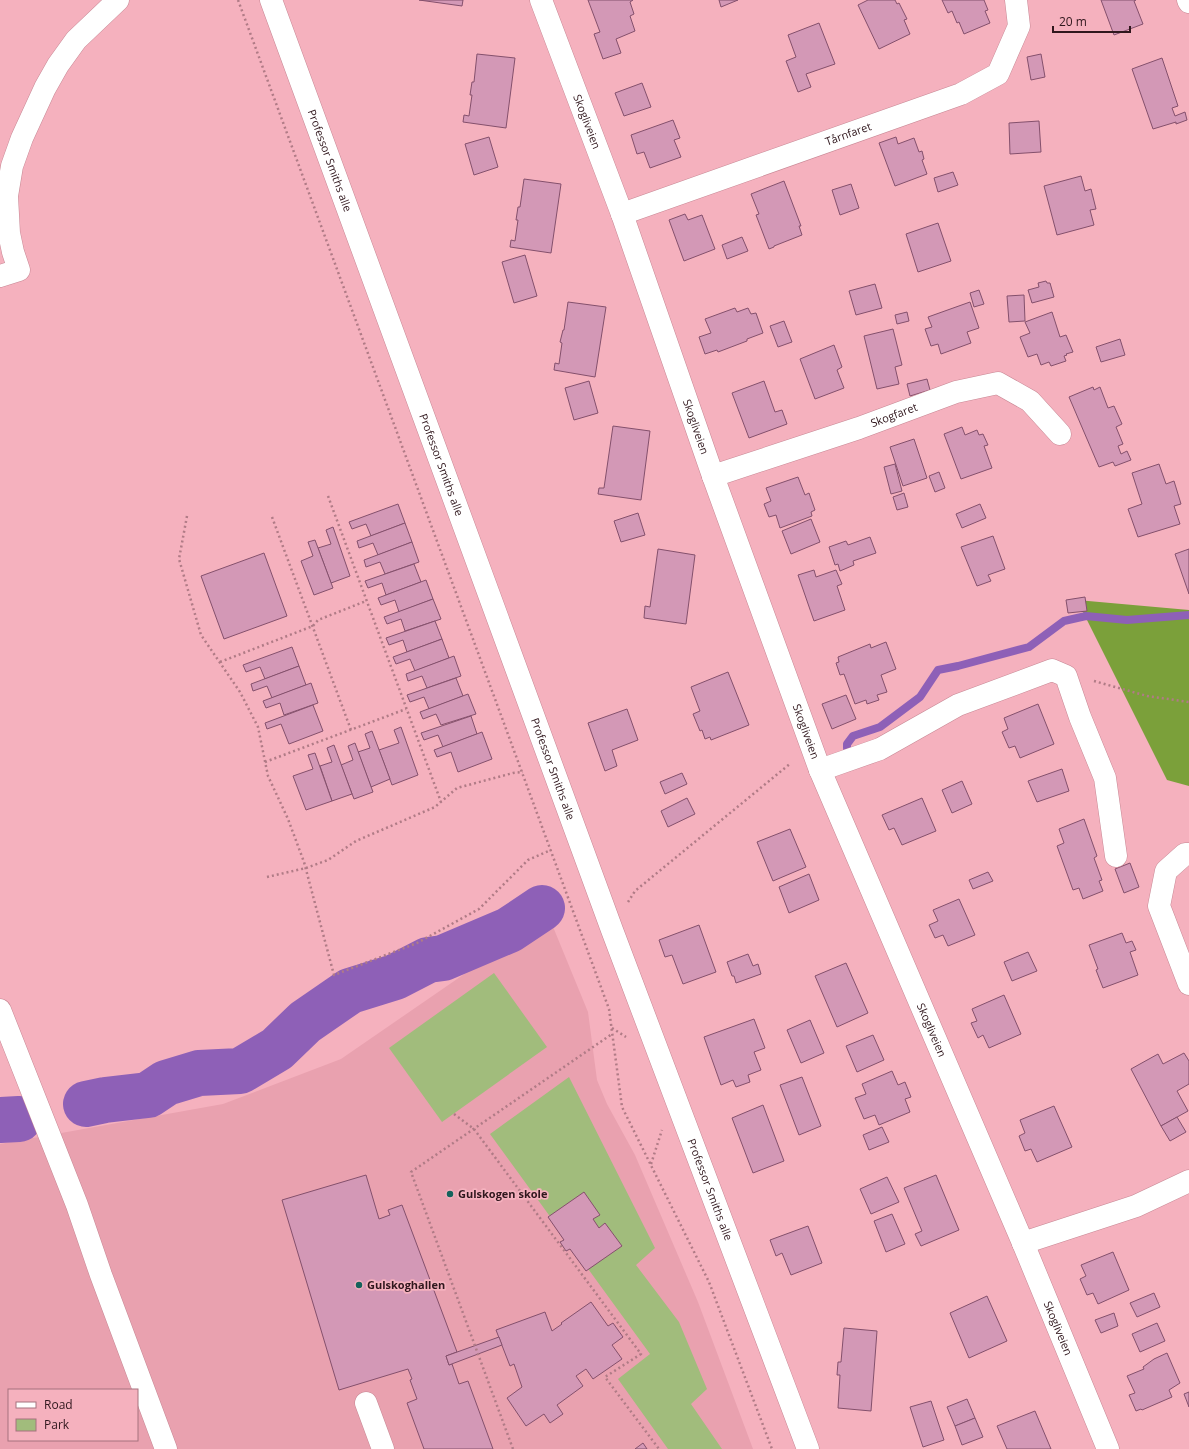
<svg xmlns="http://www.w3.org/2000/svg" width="1189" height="1449" font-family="'Open Sans',sans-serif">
<rect width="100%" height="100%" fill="#f5b1be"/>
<path fill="#e9a1af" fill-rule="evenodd" d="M 549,917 L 588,1012 L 597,1080 L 607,1104 L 635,1155 L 698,1302 L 753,1449 L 0,1449 L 0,1144 L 223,1104 L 341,1059 L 476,966 ZM 9,1390 L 137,1390 L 137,1440 L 9,1440 Z"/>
<g fill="#a1bc7c">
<polygon points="494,973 547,1047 442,1122 389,1048"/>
<polygon points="569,1077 655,1248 636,1265 679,1322 707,1389 691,1404 722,1449 668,1449 618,1379 650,1354 490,1134"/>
</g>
<polygon fill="#7ba03a" points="1077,600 1189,610 1189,786 1167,780"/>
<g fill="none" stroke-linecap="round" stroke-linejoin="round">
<polyline stroke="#8e60b7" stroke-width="8" points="847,748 847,744 853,736 880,727 920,697 938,670 958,666 1029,647 1064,621 1086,616 1127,620 1189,615"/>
<g stroke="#8e60b7" stroke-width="46">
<polyline points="86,1104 105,1100 148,1095 166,1083 199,1073 240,1071 277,1049 305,1022 350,991 395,977 428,960 443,958 509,930 542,908"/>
<polyline points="0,1120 19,1119"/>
</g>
</g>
<g fill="#d398b6" stroke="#84506c">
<polygon points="419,0 463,0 462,6"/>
<polygon points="588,0 633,0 630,2 634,14 630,16 635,31 616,39 621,53 603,59 594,34 600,32"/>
<polygon points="719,0 738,0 721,7"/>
<polygon points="868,0 895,0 897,4 899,3 907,19 904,20 910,34 879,49 858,5"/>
<polygon points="942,0 984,0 988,10 985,11 990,23 964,34 959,22 957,23 952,11 948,13"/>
<polygon points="1101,0 1136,0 1134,1 1143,24 1114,35"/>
<polygon points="819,23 835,64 806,74 811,87 798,92 786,61 796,57 788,35"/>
<polygon points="477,54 515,58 506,128 463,122 464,115 469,116 472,95 470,95 472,82 474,82"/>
<polygon points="1041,54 1045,77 1031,80 1027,57"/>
<polygon points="1162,58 1178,106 1172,108 1175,116 1185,112 1187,120 1176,124 1176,122 1153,129 1132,69"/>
<polygon points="642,83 651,107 624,116 615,93"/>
<polygon points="673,120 680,138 674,140 681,157 650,168 644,152 637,154 631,135"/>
<polygon points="1039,121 1041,152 1010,154 1009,123"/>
<polygon points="489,137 498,167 474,175 465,144"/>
<polygon points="896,137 898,144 914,138 919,152 922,151 924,159 922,160 927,174 895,186 879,143"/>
<polygon points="953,172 958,185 938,192 934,178"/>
<polygon points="1081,176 1085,191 1091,189 1096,209 1090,210 1094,225 1057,235 1044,186"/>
<polygon points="524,179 561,184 551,253 510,247 511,240 515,241 518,220 516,220 518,207 520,207"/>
<polygon points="784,181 801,226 799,226 802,235 774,246 774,247 769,249 756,215 759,214 751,194"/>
<polygon points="851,184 859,208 840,215 832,190"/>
<polygon points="685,214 688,220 702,215 715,249 684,261 669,220"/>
<polygon points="938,223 951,261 918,272 906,234"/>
<polygon points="742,237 748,251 727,259 722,245"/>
<polygon points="525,255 537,296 514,303 502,262"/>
<polygon points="1046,281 1047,283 1050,283 1054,297 1032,303 1028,290 1039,287 1038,283"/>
<polygon points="875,284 882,308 856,315 849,291"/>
<polygon points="979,290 984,304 974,307 970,293"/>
<polygon points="1024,295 1025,321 1009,322 1007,296"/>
<polygon points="568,302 606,307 595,377 554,370 555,363 559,364 562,343 560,342 563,330 564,330"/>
<polygon points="970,302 979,328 967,332 971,343 941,354 938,344 931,346 925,329 932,327 928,317"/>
<polygon points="735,308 737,312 748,308 751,314 756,313 763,333 747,339 747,341 718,352 717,350 705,354 699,337 711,333 705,319"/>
<polygon points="907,312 909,321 897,324 895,315"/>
<polygon points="1052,312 1060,337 1066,335 1073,352 1066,354 1067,355 1064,356 1066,361 1051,366 1049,362 1041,365 1037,354 1028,357 1020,337 1030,333 1025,322"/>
<polygon points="784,321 792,342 778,347 770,326"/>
<polygon points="893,329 902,365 895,367 899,384 877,389 864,336"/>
<polygon points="1120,339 1125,355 1101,362 1096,347"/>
<polygon points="834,345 842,367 837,370 844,388 815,399 800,359"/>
<polygon points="927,379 930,390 910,396 907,384"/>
<polygon points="589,381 598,413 574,420 565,388"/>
<polygon points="764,381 775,412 782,410 787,424 749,438 732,393"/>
<polygon points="1093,387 1094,390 1100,387 1108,408 1114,406 1122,424 1116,427 1123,444 1118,446 1121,454 1127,451 1131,460 1115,466 1113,462 1099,467 1069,397"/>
<polygon points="613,426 650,431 641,500 598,494 599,488 604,488"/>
<polygon points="962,427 965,435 977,430 979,435 983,434 988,445 984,446 992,468 961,479 944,434"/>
<polygon points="914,439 927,478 903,486 890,447"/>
<polygon points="895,464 902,491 891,494 884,467"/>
<polygon points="1159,464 1166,484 1174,481 1181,504 1174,506 1180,524 1138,537 1128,509 1142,504 1132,473"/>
<polygon points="939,472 945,488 935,492 929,476"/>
<polygon points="798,477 805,495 809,493 815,510 811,512 812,516 780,528 776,515 769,517 764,504 771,501 766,488"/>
<polygon points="904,493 908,507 897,510 893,497"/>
<polygon points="398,504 405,523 371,536 366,524 352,529 349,522"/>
<polygon points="980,504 986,518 962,528 956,514"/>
<polygon points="638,513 645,535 621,542 614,521"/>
<polygon points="811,519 820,542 791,554 782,531"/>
<polygon points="405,523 412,542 378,555 373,543 359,548 357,541"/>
<polygon points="333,527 350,576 331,583 318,548 331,544 326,530"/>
<polygon points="993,536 1005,569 988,575 991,581 977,586 961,547"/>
<polygon points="870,537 876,553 853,561 854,565 840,571 838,564 835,565 829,547 846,541 848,545"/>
<polygon points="315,540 333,588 314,595 301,561 313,556 308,542"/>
<polygon points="412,542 419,562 385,574 380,562 366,567 364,560"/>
<polygon points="658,549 695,555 686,624 644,618 645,606 650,607"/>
<polygon points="1189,549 1189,594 1175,554"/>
<polygon points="264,553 287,616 224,639 201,576"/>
<polygon points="414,564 421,582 386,595 382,583 368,588 365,581"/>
<polygon points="814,570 816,577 836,570 842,584 837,586 845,610 814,621 798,575"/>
<polygon points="426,580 433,599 399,612 395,600 381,605 378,598"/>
<polygon points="1085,597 1087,611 1068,613 1066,600"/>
<polygon points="433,599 441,619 405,631 401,619 387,624 384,617"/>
<polygon points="435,621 442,639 407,652 403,640 389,645 386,638"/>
<polygon points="442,639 449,658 415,671 410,659 396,664 393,657"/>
<polygon points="886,642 896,669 881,675 887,692 877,695 879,700 867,704 866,700 855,704 844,674 840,675 836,663 839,662 838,657 870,644 871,648"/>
<polygon points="292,647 299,666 265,679 260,667 246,672 243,665"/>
<polygon points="454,656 461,676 427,688 422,676 408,681 406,674"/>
<polygon points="299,666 306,685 272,698 267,686 253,691 251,684"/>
<polygon points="728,672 749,725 711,740 710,737 705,739 702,730 700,731 693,714 700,711 691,687"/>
<polygon points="456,678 463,696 429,709 424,697 410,702 407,695"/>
<polygon points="311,683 318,703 284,715 280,703 266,708 263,701"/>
<polygon points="468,694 476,714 441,725 436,714 423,719 420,712"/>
<polygon points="846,695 856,719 832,729 822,704"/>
<polygon points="1038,704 1054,744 1020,758 1015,746 1009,748 1002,732 1008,729 1004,718"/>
<polygon points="313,705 323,731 289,744 281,724 267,729 265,723"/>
<polygon points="627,709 638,740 612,750 617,766 605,771 588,723"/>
<polygon points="471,716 477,734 443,747 438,735 424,740 421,733"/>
<polygon points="401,727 418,775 392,785 379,750 399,743 394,730"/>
<polygon points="372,731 390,779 371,787 358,752 370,748 365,734"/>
<polygon points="482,732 492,759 458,772 451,752 437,757 434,750"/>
<polygon points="355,743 373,792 354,799 341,765 353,760 348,746"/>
<polygon points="334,745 352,794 332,801 320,766 332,762 327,748"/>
<polygon points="315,753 332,801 306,810 293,776 313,769 308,755"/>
<polygon points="1062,769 1069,791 1037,802 1028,781"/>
<polygon points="682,773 687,784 665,794 660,782"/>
<polygon points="962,781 972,804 952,813 942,790"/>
<polygon points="687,798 695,814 668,827 661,811"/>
<polygon points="922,798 936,831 902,845 894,828 889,830 882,815"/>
<polygon points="1084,819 1097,856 1094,858 1102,880 1099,881 1103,891 1083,899 1079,888 1073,890 1057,846 1064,843 1059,829"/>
<polygon points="790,829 806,867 773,881 757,842"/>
<polygon points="1130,863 1139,887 1124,893 1115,869"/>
<polygon points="988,872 993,881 973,889 969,880"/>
<polygon points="809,874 819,900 789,913 779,887"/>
<polygon points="959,899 975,935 948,946 943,935 935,938 929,925 938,921 933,910"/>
<polygon points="699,925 716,972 683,984 672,955 665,957 659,940"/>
<polygon points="1122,933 1126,943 1132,941 1136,950 1130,952 1138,975 1103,988 1096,970 1098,969 1089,945"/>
<polygon points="1028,952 1037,971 1012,981 1004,962"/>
<polygon points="748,954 753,966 758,964 761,974 736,983 734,976 732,976 727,962"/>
<polygon points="846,963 868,1013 837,1027 815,976"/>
<polygon points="1004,995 1021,1034 989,1048 983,1035 978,1038 971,1023 977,1021 972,1009"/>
<polygon points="754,1019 765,1048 754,1052 761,1070 748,1075 750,1082 736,1087 733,1080 721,1085 704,1037"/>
<polygon points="810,1020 824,1053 801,1063 787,1030"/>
<polygon points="873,1035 884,1060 857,1072 846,1046"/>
<polygon points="1184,1053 1189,1061 1189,1084 1177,1091 1188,1111 1161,1126 1131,1069 1158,1054 1163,1064"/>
<polygon points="892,1071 898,1085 905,1082 911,1097 905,1099 910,1112 879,1125 875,1115 864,1119 855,1098 866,1094 862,1084"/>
<polygon points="802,1077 821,1126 799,1135 780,1085"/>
<polygon points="763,1105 784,1161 753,1173 732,1118"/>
<polygon points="1054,1106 1072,1147 1037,1162 1031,1149 1025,1151 1019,1136 1025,1133 1020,1120"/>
<polygon points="1177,1117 1186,1132 1170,1141 1161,1126"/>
<polygon points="882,1127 889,1142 869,1150 863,1135"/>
<polygon points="366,1175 379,1219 390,1215 388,1210 402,1205 457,1352 446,1356 449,1365 452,1364 459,1384 468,1381 493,1449 424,1449 407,1403 417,1399 410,1380 412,1379 408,1369 339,1390 282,1200"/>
<polygon points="936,1175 959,1230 921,1246 915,1234 922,1231 904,1188"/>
<polygon points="887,1177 899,1202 871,1214 860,1189"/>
<polygon points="584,1192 600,1215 593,1219 599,1228 605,1223 622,1246 586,1271 570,1249 566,1251 560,1242 564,1240 548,1217"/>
<polygon points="892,1214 905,1244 886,1252 874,1221"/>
<polygon points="808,1226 822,1263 791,1275 782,1253 776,1256 770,1240"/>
<polygon points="1113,1252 1129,1290 1098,1304 1093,1293 1087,1295 1080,1279 1086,1276 1081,1265"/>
<polygon points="1154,1293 1160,1307 1137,1317 1130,1303"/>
<polygon points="987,1296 1007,1341 969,1358 950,1313"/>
<polygon points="591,1302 608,1326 613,1323 623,1337 612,1345 622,1359 593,1379 586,1369 576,1376 583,1386 557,1405 563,1414 550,1423 544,1414 526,1426 507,1398 522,1387 514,1364 510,1366 496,1330 545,1312 552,1331 562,1324 561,1323"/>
<polygon points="1114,1313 1118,1326 1101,1333 1095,1320"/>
<polygon points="1157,1323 1165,1341 1140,1352 1132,1334"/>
<polygon points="844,1328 877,1331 871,1411 838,1408 840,1375 837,1375 838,1362 841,1362"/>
<polygon points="499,1337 502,1345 449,1365 446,1356"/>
<polygon points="1167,1353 1180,1383 1169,1390 1172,1397 1142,1410 1141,1409 1136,1411 1129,1395 1135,1393 1127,1376 1144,1369 1143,1367 1154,1359"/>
<polygon points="1189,1392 1189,1407 1184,1394"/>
<polygon points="967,1399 975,1418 955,1426 947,1407"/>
<polygon points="931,1401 944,1440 923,1447 910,1407"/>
<polygon points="1035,1411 1051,1449 1007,1449 997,1426"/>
<polygon points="975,1418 983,1437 962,1445 955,1426"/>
<polygon points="643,1443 647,1449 635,1449"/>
</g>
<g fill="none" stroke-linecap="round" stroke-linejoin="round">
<defs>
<g id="minor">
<path id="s1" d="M 271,0 L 612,930 L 808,1449"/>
<path id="s2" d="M 541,0 L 622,214 L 713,476 L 820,770 L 1023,1243 L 1108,1449"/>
<polyline points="1188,0 1189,2"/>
<path id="s3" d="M 622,214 L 961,94 L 998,74 L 1019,26 L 1016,0"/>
<polyline points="0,276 19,270 13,252 9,233 7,196 12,166 22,138 45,88 58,65 76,40 118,0"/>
<path id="s4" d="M 713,476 L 859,428 L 956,392 L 998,383 L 1030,401 L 1060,434"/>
<polyline points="820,770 880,749 958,705 1052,670 1066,676 1080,717 1105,778 1116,856"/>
<polyline points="1189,854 1185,854 1166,871 1159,906 1189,984"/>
<polyline points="0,1010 77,1205 101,1275 166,1449"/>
<polyline points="1023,1243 1136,1206 1189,1181"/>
<polyline points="366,1403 383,1449"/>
</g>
</defs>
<use href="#minor" stroke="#c78794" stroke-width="23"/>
<g stroke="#b07b86" stroke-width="2.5" stroke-dasharray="2 3" stroke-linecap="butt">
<polyline points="238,0 609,1009 622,1107 709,1282 772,1449"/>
<polyline points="328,496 441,802"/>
<polyline points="187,516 179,559 201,635 240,692 258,727 268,776 288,819 304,862 334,975 417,943 479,909 528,860 551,850"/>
<polyline points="272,517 351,730"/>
<polyline points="220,662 313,626 318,620 366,601"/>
<polyline points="1094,681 1147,696 1189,702"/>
<polyline points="265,762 406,709"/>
<polyline points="267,877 306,868 328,860 356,841 435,807 457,788 513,773 523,772"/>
<polyline points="628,902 635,891 791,763"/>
<polyline points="612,1028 626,1037"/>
<polyline points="454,1114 474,1129 641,1354 605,1377 659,1449"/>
<polyline points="651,1164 662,1130"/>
<polyline points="513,1449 411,1172 612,1034"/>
</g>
<use href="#minor" stroke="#fff" stroke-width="22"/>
</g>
<g fill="#15625c" stroke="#f5b1be" stroke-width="1.5">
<circle cx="450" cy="1194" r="4"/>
<circle cx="359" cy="1285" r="4"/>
</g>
<g text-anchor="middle" stroke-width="3.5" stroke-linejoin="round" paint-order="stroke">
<g font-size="11" fill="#30171d" stroke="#f5b1be">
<text dy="4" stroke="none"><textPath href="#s2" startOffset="130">Skogliveien</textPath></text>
<text dy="4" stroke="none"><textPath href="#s3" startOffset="240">Tårnfaret</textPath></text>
<text dy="4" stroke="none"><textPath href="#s1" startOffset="171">Professor Smiths alle</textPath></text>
<text dy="4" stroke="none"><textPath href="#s4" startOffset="191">Skogfaret</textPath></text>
<text dy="4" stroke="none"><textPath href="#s2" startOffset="454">Skogliveien</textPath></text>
<text dy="4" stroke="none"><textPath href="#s1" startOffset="495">Professor Smiths alle</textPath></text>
<text dy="4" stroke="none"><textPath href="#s2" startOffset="778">Skogliveien</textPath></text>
<text dy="4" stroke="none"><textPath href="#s1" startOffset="819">Professor Smiths alle</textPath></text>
<text dy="4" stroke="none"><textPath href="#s2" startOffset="1102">Skogliveien</textPath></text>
<text dy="4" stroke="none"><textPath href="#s1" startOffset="1268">Professor Smiths alle</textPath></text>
<text dy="4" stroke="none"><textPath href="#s2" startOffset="1426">Skogliveien</textPath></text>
</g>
<g font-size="11" font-weight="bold" fill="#30171d" stroke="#f5b1be" text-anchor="start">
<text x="458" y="1198">Gulskogen skole</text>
<text x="367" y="1289">Gulskoghallen</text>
</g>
</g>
<rect x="8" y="1389" width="130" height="52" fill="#f5b1be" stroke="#a6737e"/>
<rect x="16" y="1402" width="20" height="6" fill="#ffffff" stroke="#a6737e"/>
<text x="44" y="1409" font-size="12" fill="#30171d">Road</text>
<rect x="16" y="1419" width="20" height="12" fill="#a1bc7c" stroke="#a6737e"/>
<text x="44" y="1429" font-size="12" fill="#30171d">Park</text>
<path d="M1053 26v6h77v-6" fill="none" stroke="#30171d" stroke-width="2"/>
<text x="1059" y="26" font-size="12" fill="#30171d" stroke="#f5b1be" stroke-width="3" paint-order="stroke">20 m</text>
</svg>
